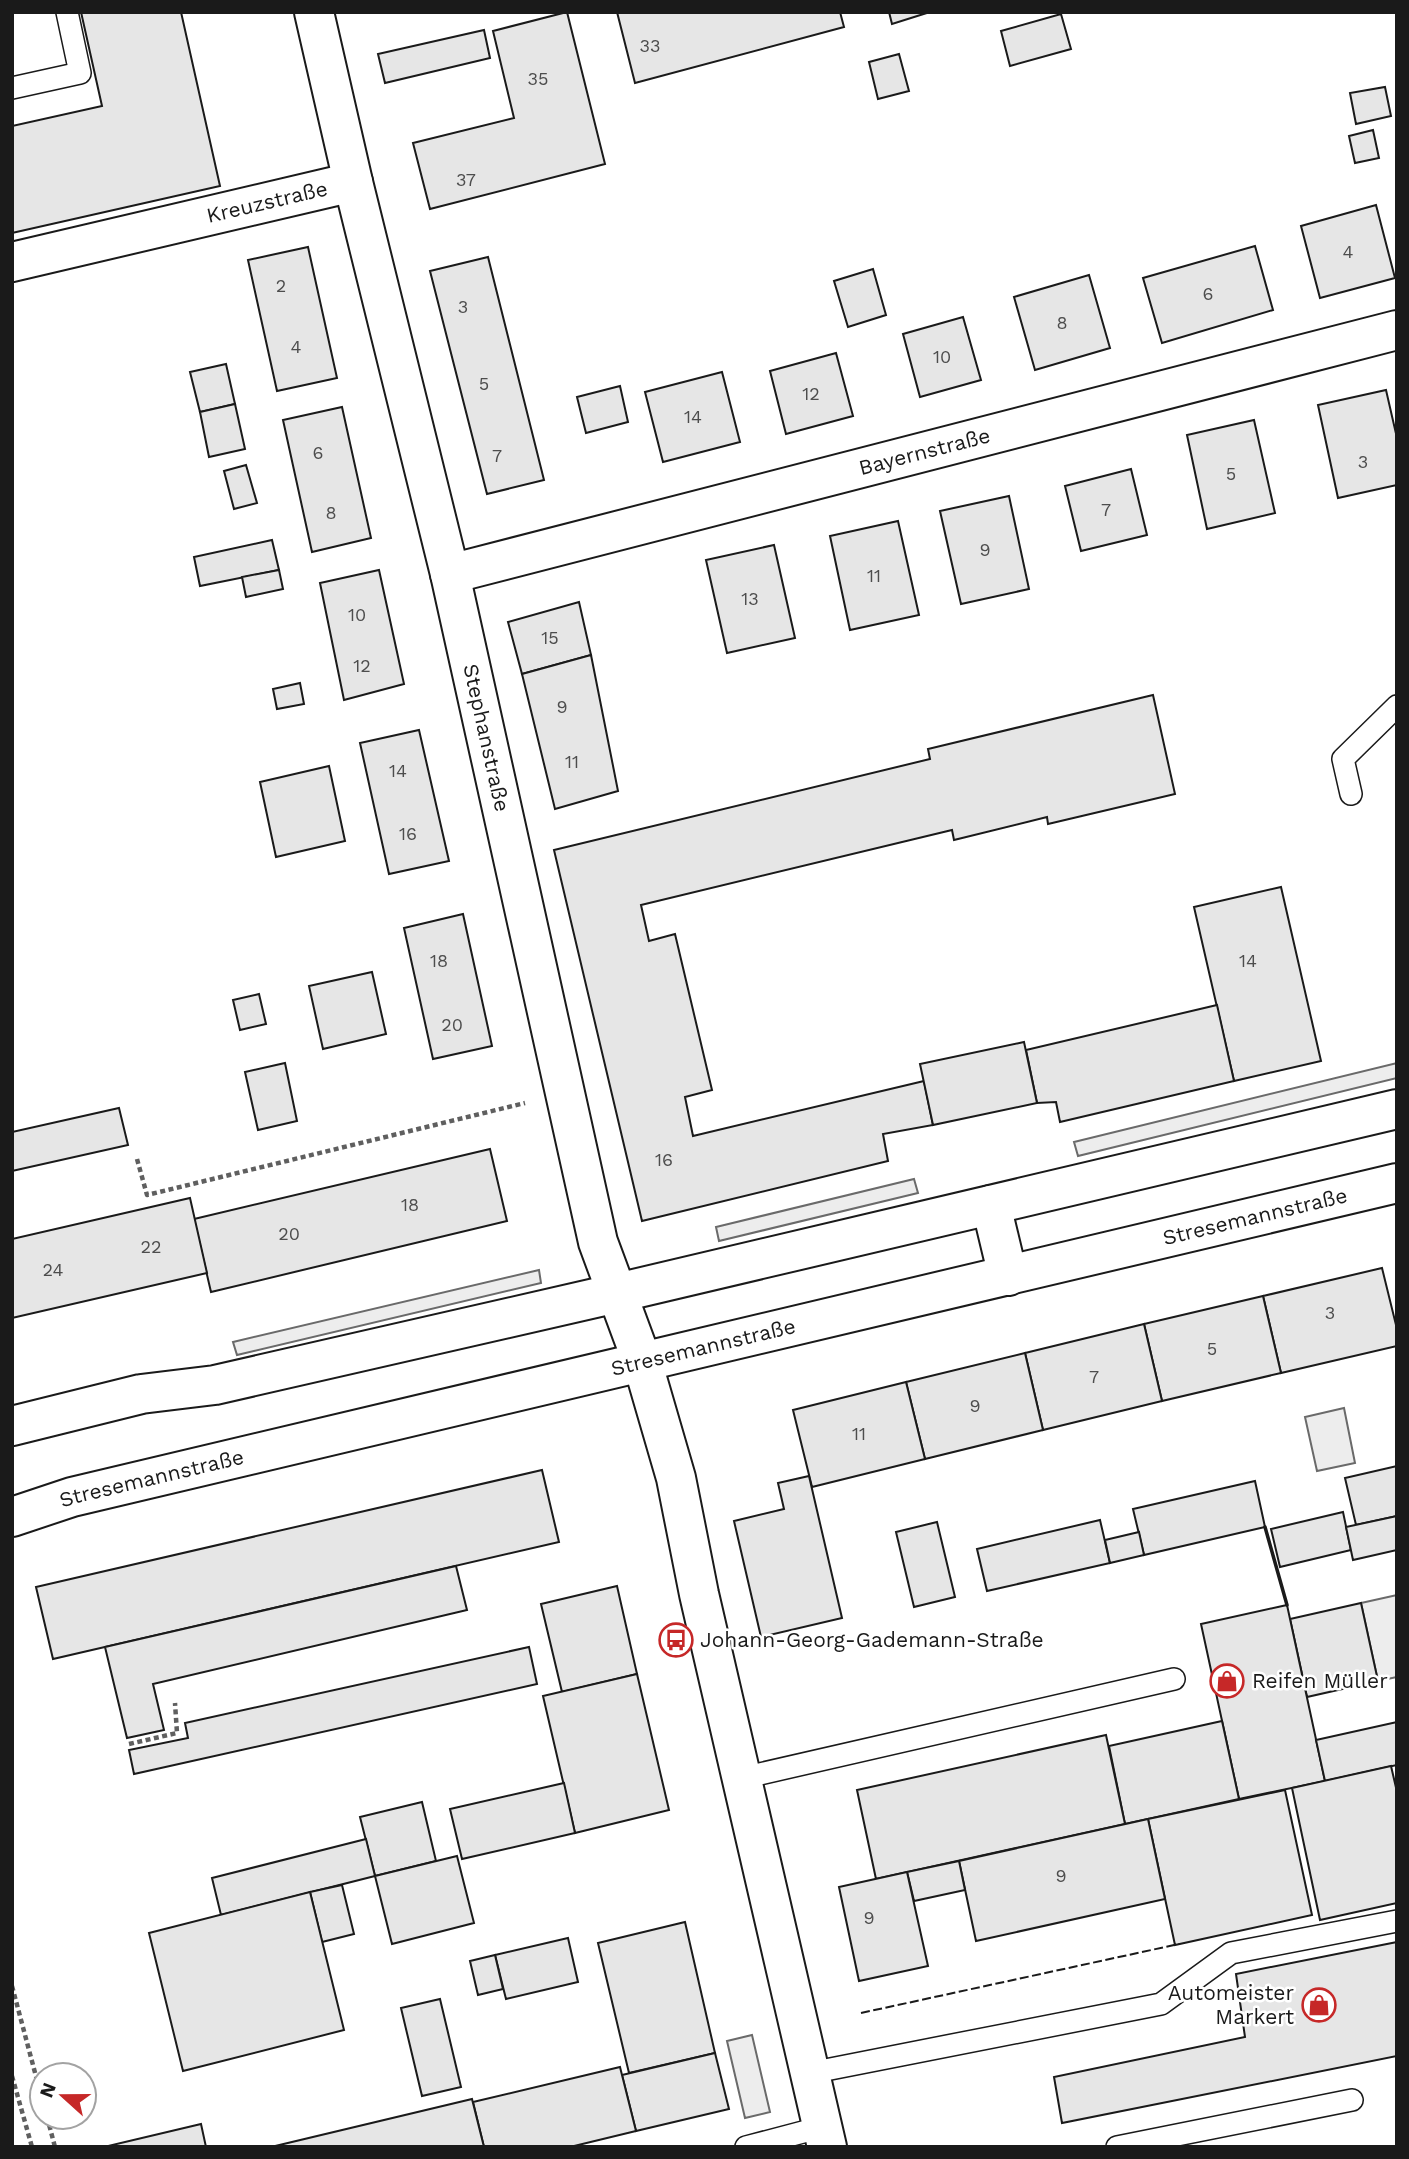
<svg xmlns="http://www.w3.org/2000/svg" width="1409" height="2159" font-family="'Work Sans',sans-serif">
<rect width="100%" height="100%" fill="#fff"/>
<g fill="#ededed" stroke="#6a6a6a" stroke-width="2">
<polygon points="1397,1063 1397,1078 1078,1156 1074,1142"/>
<polygon points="914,1179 918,1193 719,1241 716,1227"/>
<polygon points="539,1270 541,1283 237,1355 233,1342"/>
<polygon points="1344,1408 1355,1463 1317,1471 1305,1417"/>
<polygon points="1397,1595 1397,1677 1378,1681 1361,1603"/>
<polygon points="752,2035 770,2112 745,2118 727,2041"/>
</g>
<g fill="#e6e6e6" stroke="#1a1a1a" stroke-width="2">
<polygon points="81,12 181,12 220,186 12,233 12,126 102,106"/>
<polygon points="567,12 605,164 430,209 413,143 514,118 493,31"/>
<polygon points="617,12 840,12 844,27 635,83"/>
<polygon points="889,12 930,12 892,24"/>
<polygon points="1061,14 1071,49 1010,66 1001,31"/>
<polygon points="484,30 490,58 385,83 378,54"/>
<polygon points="899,54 909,91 878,99 869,62"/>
<polygon points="1385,87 1391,116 1356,124 1350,93"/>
<polygon points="1373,130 1379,158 1355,163 1349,136"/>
<polygon points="1376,205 1395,278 1320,298 1301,226"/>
<polygon points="1255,246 1273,310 1162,343 1143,278"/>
<polygon points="308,247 337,378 277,391 248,260"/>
<polygon points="488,257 544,480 487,494 430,271"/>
<polygon points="873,269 886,315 848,327 834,281"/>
<polygon points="1089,275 1110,348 1035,370 1014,297"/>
<polygon points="963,317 981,380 920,397 903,334"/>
<polygon points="836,353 853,416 786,434 770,371"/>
<polygon points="226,364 235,404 200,412 190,372"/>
<polygon points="722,372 740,442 663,462 645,392"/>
<polygon points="620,386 628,422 586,433 577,397"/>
<polygon points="1386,390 1397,438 1397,485 1338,498 1318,405"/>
<polygon points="235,404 245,449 209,457 200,412"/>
<polygon points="342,407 371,538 312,552 283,420"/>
<polygon points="1254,420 1275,513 1207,529 1187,435"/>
<polygon points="246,465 257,503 234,509 224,471"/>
<polygon points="1131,469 1147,535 1081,551 1065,486"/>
<polygon points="1009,496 1029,589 961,604 940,511"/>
<polygon points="898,521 919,615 850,630 830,536"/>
<polygon points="272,540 279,570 200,586 194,557"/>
<polygon points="774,545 795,638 727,653 706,560"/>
<polygon points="279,570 283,589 246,597 242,577"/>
<polygon points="379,570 404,684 344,700 320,583"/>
<polygon points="579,602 591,655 522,674 508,622"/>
<polygon points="591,655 618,791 555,809 522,674"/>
<polygon points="300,683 304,704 277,709 273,689"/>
<polygon points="1153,695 1175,794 1048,824 1047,817 954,840 952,830 641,905 649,941 675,934 712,1090 685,1097 693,1136 924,1081 933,1125 883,1134 888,1161 642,1221 554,850 930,759 928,749"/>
<polygon points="419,730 449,861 389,874 360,743"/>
<polygon points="329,766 345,841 276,857 260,782"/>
<polygon points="1281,887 1321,1061 1234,1081 1194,907"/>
<polygon points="463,914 492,1046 433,1059 404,928"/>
<polygon points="372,972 386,1034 323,1049 309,986"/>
<polygon points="259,994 266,1024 240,1030 233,1000"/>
<polygon points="1217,1005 1234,1081 1060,1122 1056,1102 1037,1103 1026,1050"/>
<polygon points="1024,1042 1037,1103 933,1125 920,1064"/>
<polygon points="285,1063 297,1121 258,1130 245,1072"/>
<polygon points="119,1108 128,1145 12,1171 12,1132"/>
<polygon points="490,1149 507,1221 211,1292 194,1219"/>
<polygon points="190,1198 207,1273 12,1318 12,1239"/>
<polygon points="1382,1268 1397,1329 1397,1346 1281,1373 1263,1296"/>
<polygon points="1263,1296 1281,1373 1162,1401 1144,1324"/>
<polygon points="1144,1324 1162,1401 1043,1430 1025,1353"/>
<polygon points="1025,1353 1043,1430 925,1459 906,1382"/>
<polygon points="906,1382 925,1459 812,1487 793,1410"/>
<polygon points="1397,1466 1397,1516 1356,1525 1345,1478"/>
<polygon points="542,1470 559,1542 53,1659 36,1587"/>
<polygon points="809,1476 842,1618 761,1637 734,1521 784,1509 778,1483"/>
<polygon points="1255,1481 1265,1527 1144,1555 1133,1509"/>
<polygon points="1343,1512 1351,1550 1280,1567 1271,1529"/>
<polygon points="1397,1516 1397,1550 1353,1560 1346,1527"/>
<polygon points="1100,1520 1110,1563 987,1591 977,1549"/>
<polygon points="937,1522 955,1597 914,1607 896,1532"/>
<polygon points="1139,1532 1144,1555 1110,1563 1105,1540"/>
<polygon points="456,1566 467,1610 153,1684 164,1730 127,1738 105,1647"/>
<polygon points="617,1586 637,1674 562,1692 541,1604"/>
<polygon points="1361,1603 1378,1681 1307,1697 1290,1619"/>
<polygon points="1287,1605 1325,1781 1239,1799 1201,1624"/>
<polygon points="529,1647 537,1684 134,1774 129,1750 188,1738 185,1723"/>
<polygon points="637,1674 669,1810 575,1833 543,1696"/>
<polygon points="1222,1721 1239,1799 1125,1824 1109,1746"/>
<polygon points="1397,1722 1397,1765 1325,1781 1316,1740"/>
<polygon points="1106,1735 1125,1824 876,1879 857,1790"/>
<polygon points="1391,1766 1397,1792 1397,1903 1320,1920 1292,1788"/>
<polygon points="564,1783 575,1833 462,1859 450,1809"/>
<polygon points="1285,1790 1312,1915 1175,1945 1148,1819"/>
<polygon points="422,1802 436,1861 375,1876 360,1817"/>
<polygon points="1148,1819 1165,1899 976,1941 959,1861"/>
<polygon points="366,1839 375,1876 221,1915 212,1878"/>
<polygon points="457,1856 474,1923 392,1944 375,1876"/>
<polygon points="959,1861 965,1890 914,1901 907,1872"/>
<polygon points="907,1872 928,1966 859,1981 839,1887"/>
<polygon points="342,1885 354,1934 322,1942 310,1892"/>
<polygon points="310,1892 344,2030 183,2071 149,1933"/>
<polygon points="685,1922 715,2053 629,2073 598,1943"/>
<polygon points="568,1938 578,1982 506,1999 495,1955"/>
<polygon points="1397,1942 1397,2056 1062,2123 1054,2077 1245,2037 1236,1974"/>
<polygon points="495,1955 503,1989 478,1995 470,1961"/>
<polygon points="440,1999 461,2087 422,2096 401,2008"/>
<polygon points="715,2053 729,2109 636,2131 622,2075"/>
<polygon points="620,2067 636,2131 570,2147 484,2147 473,2102"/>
<polygon points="472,2099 484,2147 271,2147"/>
<polygon points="201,2124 206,2147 108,2147 108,2146"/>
</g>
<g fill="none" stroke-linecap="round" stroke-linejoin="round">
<defs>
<g id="service">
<polyline points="12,88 80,73 67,12"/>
<polyline points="1351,794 1343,759 1397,706"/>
<polyline points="742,1778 1174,1679"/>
<polyline points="810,2073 1161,2004 1231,1953 1397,1921"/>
<polyline points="746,2147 822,2127"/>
<polyline points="1117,2147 1352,2100"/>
</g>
<g id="minor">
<path id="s1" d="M 314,12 L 353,182 L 450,574 L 598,1242 L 642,1361 L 676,1478 L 699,1594 L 827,2147"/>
<path id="s2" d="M 12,262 L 353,182"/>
<path id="s3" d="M 450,574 L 1397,330"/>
</g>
<g id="tertiary">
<polyline points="991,1205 1008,1276"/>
<polyline points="12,1426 141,1394 215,1385 617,1293 1397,1109"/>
<path id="s4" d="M 12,1517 L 72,1497 L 1397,1183"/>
</g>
</defs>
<use href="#service" stroke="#1a1a1a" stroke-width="24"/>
<use href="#minor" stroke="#1a1a1a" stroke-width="42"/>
<use href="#tertiary" stroke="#1a1a1a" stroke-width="42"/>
<g stroke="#5f5f5f" stroke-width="4.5" stroke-dasharray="5 3.5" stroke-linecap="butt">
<polyline points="137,1159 147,1195 525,1103"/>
<polyline points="129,1744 177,1733 175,1703"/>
<polyline points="12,1986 42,2099"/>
<polyline points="12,2076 32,2147"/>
<polyline points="47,2117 55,2147"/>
</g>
<use href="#service" stroke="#fff" stroke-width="21"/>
<use href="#minor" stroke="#fff" stroke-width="38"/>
<use href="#tertiary" stroke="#fff" stroke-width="38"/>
<polyline stroke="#1a1a1a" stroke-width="2" stroke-dasharray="9 3.5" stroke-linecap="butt" points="861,2013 1179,1944"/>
<polyline stroke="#1a1a1a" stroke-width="3.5" points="1265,1527 1287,1605"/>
</g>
<defs>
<symbol id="bus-ring" viewBox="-11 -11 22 22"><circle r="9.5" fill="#fff" stroke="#c62828" stroke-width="1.5"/><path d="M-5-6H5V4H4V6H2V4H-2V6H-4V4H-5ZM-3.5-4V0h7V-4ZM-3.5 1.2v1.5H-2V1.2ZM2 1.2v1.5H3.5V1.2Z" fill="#c62828"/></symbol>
<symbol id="shop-ring" viewBox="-11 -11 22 22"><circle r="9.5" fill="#fff" stroke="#c62828" stroke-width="1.5"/><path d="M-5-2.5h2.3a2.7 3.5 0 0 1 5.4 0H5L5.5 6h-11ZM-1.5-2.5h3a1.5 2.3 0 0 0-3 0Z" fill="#c62828"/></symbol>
</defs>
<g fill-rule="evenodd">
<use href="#bus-ring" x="657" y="1621" width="38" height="38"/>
<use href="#shop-ring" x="1208" y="1662" width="38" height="38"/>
<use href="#shop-ring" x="1300" y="1986" width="38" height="38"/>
</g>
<g text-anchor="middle" stroke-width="5" stroke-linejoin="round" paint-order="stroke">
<g font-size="18" fill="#4d4d4d">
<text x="650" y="52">33</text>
<text x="538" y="85">35</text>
<text x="466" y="186">37</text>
<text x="1348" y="258">4</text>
<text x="281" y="292">2</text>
<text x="1208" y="300">6</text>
<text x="463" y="313">3</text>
<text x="1062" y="329">8</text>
<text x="296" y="353">4</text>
<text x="942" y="363">10</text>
<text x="484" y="390">5</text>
<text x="811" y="400">12</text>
<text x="693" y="423">14</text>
<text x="318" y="459">6</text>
<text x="497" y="462">7</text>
<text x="1363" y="468">3</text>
<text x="1231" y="480">5</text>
<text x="1106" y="516">7</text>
<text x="331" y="519">8</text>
<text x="985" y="556">9</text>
<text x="874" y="582">11</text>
<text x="750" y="605">13</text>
<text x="357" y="621">10</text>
<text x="550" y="644">15</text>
<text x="362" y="672">12</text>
<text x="562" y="713">9</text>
<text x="572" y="768">11</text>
<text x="398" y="777">14</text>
<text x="408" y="840">16</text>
<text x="439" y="967">18</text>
<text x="1248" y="967">14</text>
<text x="452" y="1031">20</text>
<text x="664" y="1166">16</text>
<text x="410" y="1211">18</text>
<text x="289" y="1240">20</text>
<text x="151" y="1253">22</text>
<text x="53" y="1276">24</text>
<text x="1330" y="1319">3</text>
<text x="1212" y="1355">5</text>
<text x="1094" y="1383">7</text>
<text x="975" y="1412">9</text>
<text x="859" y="1440">11</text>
<text x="1061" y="1882">9</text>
<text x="869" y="1924">9</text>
</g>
<g font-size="21" fill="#1a1a1a" stroke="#fff">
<text dy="7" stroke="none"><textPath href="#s2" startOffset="262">Kreuzstraße</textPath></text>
<text dy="7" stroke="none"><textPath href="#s3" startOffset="490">Bayernstraße</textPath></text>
<text dy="7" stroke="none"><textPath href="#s1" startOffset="746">Stephanstraße</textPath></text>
<text dy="7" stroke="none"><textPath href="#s4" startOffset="1279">Stresemannstraße</textPath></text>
<text dy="7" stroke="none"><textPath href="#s4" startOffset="712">Stresemannstraße</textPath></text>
<text dy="7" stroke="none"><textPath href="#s4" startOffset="145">Stresemannstraße</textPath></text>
</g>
<g font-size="21" fill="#1a1a1a" stroke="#fff" text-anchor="start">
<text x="700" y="1647">Johann-Georg-Gademann-Straße</text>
<text x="1252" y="1688">Reifen Müller</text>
<text x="1294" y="2000" text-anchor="end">Automeister<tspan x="1294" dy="24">Markert</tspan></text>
</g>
</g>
<rect width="1409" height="2159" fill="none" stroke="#1a1a1a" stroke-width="28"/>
<g transform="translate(63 2096) rotate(291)"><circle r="33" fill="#ffffff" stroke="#a3a3a3" stroke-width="2"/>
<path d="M0-5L12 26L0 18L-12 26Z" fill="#c62828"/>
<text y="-10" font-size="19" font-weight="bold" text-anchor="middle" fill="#1a1a1a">N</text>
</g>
</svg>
